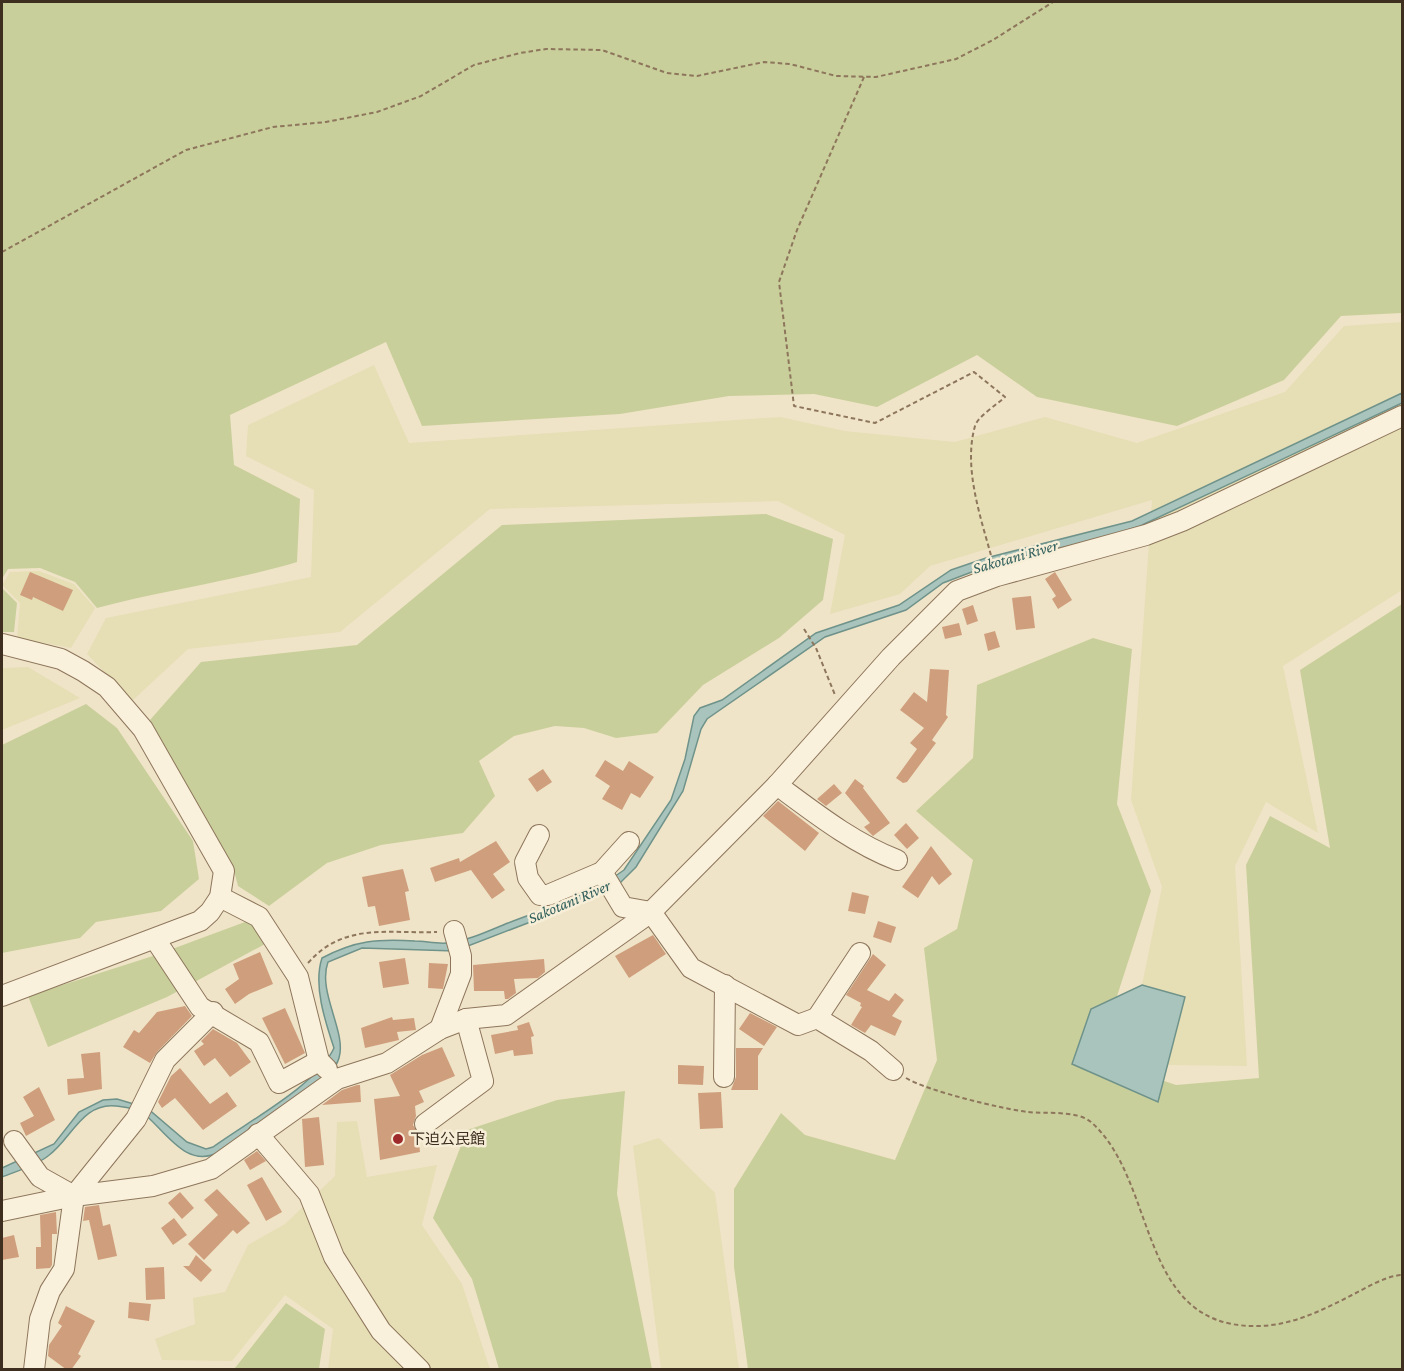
<svg xmlns="http://www.w3.org/2000/svg" width="1404" height="1371" font-family="'Crimson Pro','Noto Sans JP',serif">
<rect width="100%" height="100%" fill="#f0e4c8"/>
<g fill="#e6deb5">
<polygon points="1402,322 1402,590 1283,666 1318,833 1266,802 1235,866 1247,1066 1167,1065 1184,998 1142,985 1162,887 1131,800 1152,500 930,566 900,594 830,614 845,535 778,501 490,509 340,632 188,649 132,701 87,654 106,618 311,577 314,490 246,456 248,425 374,365 409,443 780,417 845,431 955,442 1045,417 1137,443 1285,392 1344,326"/>
<polygon points="39,571 74,584 95,608 71,648 17,638 20,603 2,585 10,572"/>
<polygon points="28,667 80,698 2,730 2,668"/>
<polygon points="357,1121 367,1177 437,1165 422,1225 462,1284 490,1369 328,1369 333,1329 285,1295 232,1361 162,1360 155,1339 195,1324 193,1298 225,1292 248,1245 285,1224 335,1176 337,1122"/>
<polygon points="659,1138 715,1193 739,1369 661,1369 633,1146"/>
</g>
<g fill="#c9cf9b">
<path d="M 2,2 L 1402,2 L 1402,313 L 1341,316 L 1284,380 L 1177,426 L 1037,397 L 977,355 L 877,407 L 814,394 L 729,396 L 620,414 L 422,426 L 386,342 L 230,415 L 234,465 L 300,499 L 297,562 C 231,582 163,590 97,608 L 75,582 L 40,568 L 8,569 L 2,579 Z"/>
<polygon points="766,514 833,539 823,600 779,638 703,685 657,733 616,738 584,728 555,726 514,736 479,761 495,796 463,833 381,845 327,863 269,906 238,886 233,867 150,720 201,662 357,645 502,525"/>
<polygon points="2,588 17,603 14,632 2,632"/>
<polygon points="1402,604 1402,1369 748,1369 734,1267 734,1189 781,1113 805,1135 895,1160 937,1060 924,948 957,929 973,860 916,811 973,758 977,685 1093,638 1132,649 1117,804 1151,891 1097,1058 1176,1085 1259,1078 1246,865 1270,816 1330,848 1300,670"/>
<polygon points="86,704 117,728 193,841 199,879 161,911 96,922 80,938 2,953 2,745"/>
<polygon points="253,919 265,944 167,997 48,1047 28,996 156,955"/>
<polygon points="625,1091 617,1194 652,1369 499,1369 472,1279 433,1218 467,1130 557,1100"/>
<polygon points="286,1303 325,1329 319,1369 198,1369 235,1368"/>
</g>
<g fill="#a9c4bc" stroke="#6f938a" stroke-width="1.5">
<path d="M 1402,393 L 1402,403 L 1140,526 L 1096,540 L 998,562 L 943,583 L 906,610 L 825,637 L 707,719 L 701,729 L 683,791 L 636,867 L 620,883 L 590,899 L 455,951 L 362,948 L 328,962 C 317,992 347,1032 339,1058 C 337,1066 331,1071 325,1077 L 219,1152 C 186,1170 165,1130 143,1113 C 136,1108 124,1107 116,1106 C 82,1102 71,1140 48,1156 C 35,1166 17,1171 2,1177 L 2,1168 L 54,1144 L 79,1112 L 103,1100 L 117,1099 L 147,1108 L 187,1142 L 206,1149 L 213,1147 C 247,1122 317,1085 334,1048 C 325,1021 313,985 322,958 C 356,940 377,939 415,941 C 425,941 436,944 447,943 C 468,941 488,931 508,923 C 547,908 589,896 624,870 L 671,800 L 685,759 L 694,716 L 700,708 L 722,700 L 816,633 L 899,605 L 951,570 L 986,558 L 1132,521 Z"/>
<polygon points="1142,985 1185,997 1158,1102 1072,1064 1091,1009"/>
</g>
<g fill="#cf9f7d">
<polygon points="30,572 73,590 63,611 33,597 32,600 20,595"/>
<polygon points="1055,572 1072,600 1058,609 1052,599 1056,596 1045,579"/>
<polygon points="1031,596 1035,628 1016,630 1012,598"/>
<polygon points="973,605 978,621 967,625 962,609"/>
<polygon points="959,623 962,635 945,639 942,627"/>
<polygon points="995,631 1000,647 988,651 984,634"/>
<polygon points="930,669 949,670 946,715 948,717 932,740 936,743 907,782 903,783 896,778 917,749 910,743 924,728 900,710 914,692 927,702"/>
<polygon points="605,760 623,771 629,761 654,777 640,798 631,793 622,810 602,799 610,786 595,776"/>
<polygon points="543,769 552,782 537,792 528,779"/>
<polygon points="855,779 864,786 863,788 890,823 873,836 864,827 870,823 845,793"/>
<polygon points="834,784 842,793 826,806 817,799"/>
<polygon points="778,801 819,833 805,851 763,816"/>
<polygon points="906,823 919,838 907,849 894,835"/>
<polygon points="496,841 510,862 493,874 505,890 492,899 471,870 435,882 430,868 459,858 460,862"/>
<polygon points="931,846 952,874 939,885 932,876 918,898 902,887"/>
<polygon points="403,869 409,891 405,892 410,920 379,926 375,906 368,907 362,877"/>
<polygon points="852,892 869,896 865,914 848,911"/>
<polygon points="878,921 896,927 891,943 873,937"/>
<polygon points="653,935 666,954 629,978 615,956"/>
<polygon points="260,952 273,984 249,994 235,1004 225,989 239,979 233,964"/>
<polygon points="873,954 886,965 867,990 889,1001 895,993 904,1000 892,1016 902,1021 895,1036 871,1025 865,1033 851,1025 862,1007 860,1006 861,1003 846,995"/>
<polygon points="405,958 409,984 383,988 379,962"/>
<polygon points="544,959 545,972 538,978 514,979 516,993 508,999 505,999 504,991 474,991 473,965"/>
<polygon points="429,963 448,964 443,989 428,988"/>
<polygon points="185,1006 192,1016 157,1052 150,1063 123,1047 134,1030 139,1033 157,1012"/>
<polygon points="285,1008 305,1053 285,1064 262,1018"/>
<polygon points="750,1013 777,1027 764,1046 739,1029"/>
<polygon points="392,1017 393,1020 414,1018 416,1030 397,1032 399,1040 365,1048 361,1028"/>
<polygon points="529,1022 534,1036 531,1037 533,1054 514,1056 513,1050 495,1054 491,1035 518,1030 517,1026"/>
<polygon points="213,1029 237,1043 251,1062 230,1077 215,1058 204,1066 194,1051 204,1044 201,1041"/>
<polygon points="442,1047 455,1076 419,1091 424,1102 415,1106 416,1116 413,1125 418,1133 420,1152 380,1160 374,1099 400,1096 390,1075 422,1055"/>
<polygon points="736,1048 763,1048 758,1056 758,1090 731,1090 736,1077"/>
<polygon points="100,1052 102,1089 68,1095 67,1079 84,1078 81,1054"/>
<polygon points="678,1065 704,1066 703,1085 678,1084"/>
<polygon points="180,1068 210,1104 227,1092 237,1106 203,1130 175,1098 162,1108 158,1102 171,1076"/>
<polygon points="357,1085 360,1085 361,1102 322,1105 342,1090"/>
<polygon points="39,1087 55,1120 26,1136 20,1123 34,1116 23,1097"/>
<polygon points="721,1092 723,1128 700,1129 698,1093"/>
<polygon points="319,1117 324,1165 305,1167 302,1119"/>
<polygon points="257,1151 266,1161 250,1170 244,1160"/>
<polygon points="262,1177 282,1212 266,1221 247,1185"/>
<polygon points="217,1189 250,1223 237,1234 233,1230 204,1260 188,1244 218,1215 204,1200"/>
<polygon points="180,1192 194,1208 182,1219 168,1203"/>
<polygon points="99,1205 103,1226 110,1224 117,1256 98,1260 89,1220 83,1221 85,1207"/>
<polygon points="56,1212 57,1234 52,1234 52,1265 50,1268 36,1269 36,1247 41,1247 40,1215"/>
<polygon points="174,1218 187,1235 173,1245 161,1228"/>
<polygon points="14,1235 19,1257 2,1260 2,1238"/>
<polygon points="196,1255 212,1270 201,1282 183,1266 189,1266"/>
<polygon points="164,1267 165,1299 146,1300 145,1268"/>
<polygon points="129,1302 151,1304 149,1321 128,1318"/>
<polygon points="66,1306 95,1321 78,1354 81,1356 71,1370 67,1370 48,1356 49,1345 62,1326 58,1323"/>
</g>
<g fill="none" stroke-linecap="round" stroke-linejoin="round">
<defs>
<g id="minor">
<polyline points="2,644 61,659 83,671 107,687 143,729 224,871 220,897 210,912 200,921 2,996"/>
<path d="M 777,785 C 815,813 853,843 897,860"/>
<polyline points="539,835 525,862 528,878 540,895 548,895 602,872 629,842"/>
<polyline points="602,872 623,907 651,912 691,968 798,1025 817,1018 871,1051 893,1070"/>
<polyline points="220,897 259,917 298,977 319,1061 327,1069"/>
<polyline points="155,939 200,1007 259,1042 279,1083 319,1061"/>
<polyline points="817,1018 860,953"/>
<polyline points="440,1029 461,974 461,956 454,931"/>
<polyline points="724,1077 725,985"/>
<polyline points="425,1124 483,1081 466,1019"/>
<polyline points="258,1134 309,1194 334,1257 381,1331 420,1370"/>
<polyline points="14,1141 40,1177 74,1196"/>
<polyline points="2,1211 74,1196 153,1186 211,1169 337,1079 387,1063 440,1029 466,1019 506,1015 651,912 777,785 891,657 957,591 997,576 1146,535 1182,521 1402,416"/>
<polyline points="34,1370 40,1319 50,1291 64,1269 74,1196 136,1119 165,1060 213,1012"/>
</g>
</defs>
<use href="#minor" stroke="#8d765c" stroke-width="22"/>
<g stroke="#8d765c" stroke-width="2" stroke-dasharray="4.5 3" stroke-linecap="butt">
<path d="M 864,77 L 797,230 L 779,282 L 794,406 L 875,423 L 974,372 L 1005,397 C 998,404 978,416 975,426 C 963,468 981,518 992,559"/>
<polyline points="2,252 186,150 273,127 326,122 377,112 421,96 474,65 520,53 546,49 602,50 667,73 697,76 764,62 790,64 836,76 876,77 956,59 993,40 1053,2"/>
<polyline points="804,629 816,648 835,695"/>
<path d="M 308,963 C 344,922 388,934 437,932"/>
<path d="M 906,1078 C 927,1091 1003,1109 1028,1112 C 1046,1114 1077,1110 1091,1122 C 1158,1181 1137,1325 1253,1326 C 1289,1327 1321,1311 1352,1295 C 1368,1287 1385,1276 1402,1275"/>
</g>
<use href="#minor" stroke="#faf1dc" stroke-width="20"/>
</g>
<circle fill="#9e2a2b" stroke="#f7eed8" stroke-width="2" cx="398" cy="1139" r="6"/>
<g text-anchor="middle" stroke-width="5" stroke-linejoin="round" paint-order="stroke">
<g font-size="15" fill="#3d2e20" stroke="#f7eed8" text-anchor="start">
<text x="410" y="1144">下迫公民館</text>
</g>
<g font-size="16" font-style="italic" fill="#2f5d5a" stroke="#f7eed8">
<text transform="translate(1015 556) rotate(-16)" y="6">Sakotani River</text>
<text transform="translate(569 901) rotate(-23)" y="6">Sakotani River</text>
</g>
</g>
<rect width="1404" height="1371" fill="none" stroke="#3d2e20" stroke-width="6"/>
</svg>
